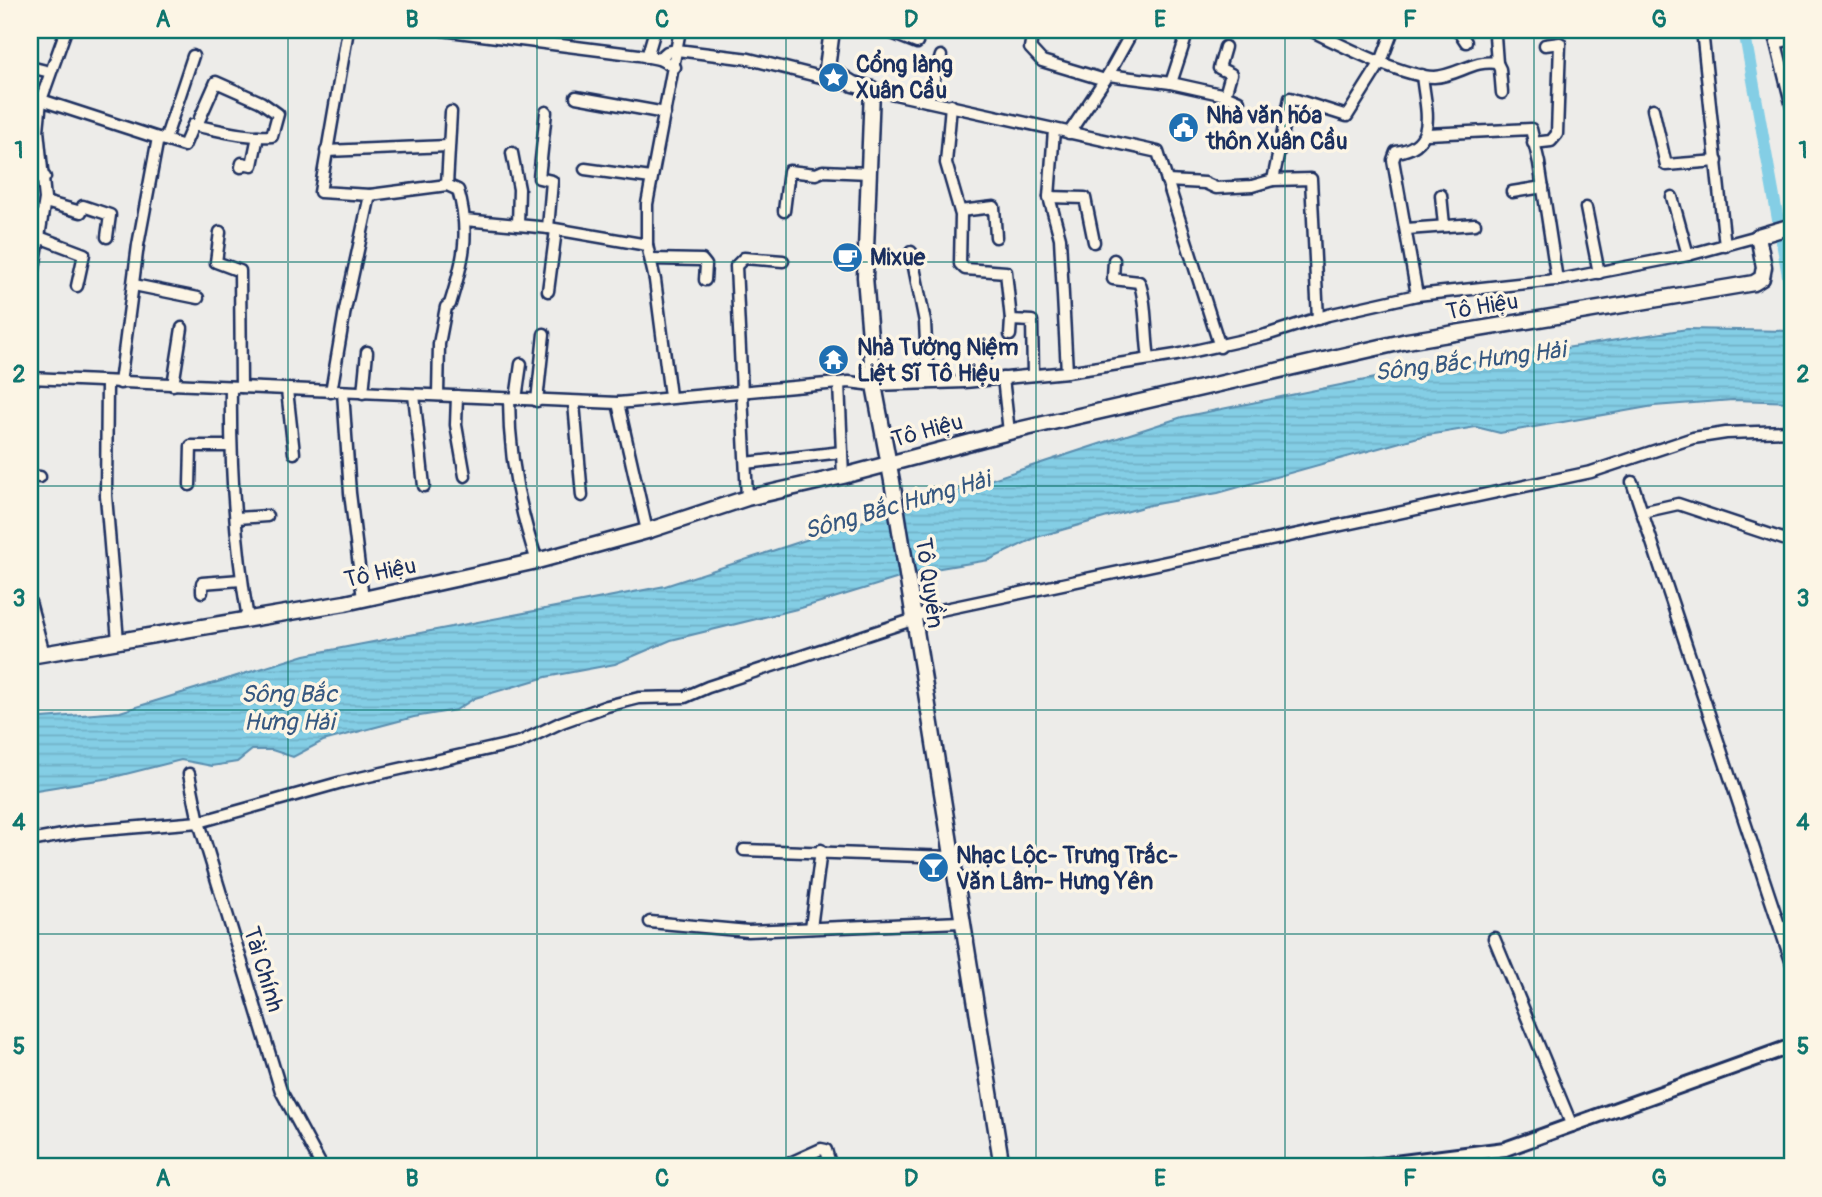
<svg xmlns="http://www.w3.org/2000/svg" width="1822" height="1197" font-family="Pangolin,sans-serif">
<defs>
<pattern id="water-rules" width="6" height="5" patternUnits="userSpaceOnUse" patternTransform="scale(1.75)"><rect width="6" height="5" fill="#84cee5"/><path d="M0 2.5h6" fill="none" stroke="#71b1c7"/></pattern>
</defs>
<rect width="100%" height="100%" fill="#edece9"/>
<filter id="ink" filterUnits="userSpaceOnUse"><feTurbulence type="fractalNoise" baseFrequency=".0143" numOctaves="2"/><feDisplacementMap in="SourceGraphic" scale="14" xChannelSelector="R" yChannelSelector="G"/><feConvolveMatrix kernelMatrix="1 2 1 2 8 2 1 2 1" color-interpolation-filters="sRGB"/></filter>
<g filter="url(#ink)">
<polygon fill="url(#water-rules)" stroke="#5a8eaf" stroke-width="2" points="1687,329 1792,331 1792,402 1733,400 1654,406 1500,433 1476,427 1422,436 1218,493 1150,505 1037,537 989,560 922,571 801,608 671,640 615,664 546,677 475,698 456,710 414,717 323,741 293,757 272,750 252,750 237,762 212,766 181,760 110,778 30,791 30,719 120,712 305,655 665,586 1182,417 1375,378"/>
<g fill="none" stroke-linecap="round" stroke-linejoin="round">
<polyline stroke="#84cee5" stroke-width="12" points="1744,30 1792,298"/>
<defs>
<g id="minor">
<path d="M 348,30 L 320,192 L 370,195 L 447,185 L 458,190 C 471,234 463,262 450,304 L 446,307 L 439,344 L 438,395"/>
<polyline points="442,30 639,55 659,59 675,67"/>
<polyline points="884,30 917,43"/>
<polyline points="1033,30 1030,48 1042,61 1105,80"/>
<path d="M 1310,30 C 1339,44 1403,77 1434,77 C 1458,76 1473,59 1497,63 L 1495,36"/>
<polyline points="1458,30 1466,42"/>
<polyline points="1702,30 1725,246"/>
<polyline points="1792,39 1776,43 1792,107"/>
<polyline points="647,57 655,30"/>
<polyline points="659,59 667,52 677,50 749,59 845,83"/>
<polyline points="1497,63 1500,69 1502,93"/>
<polyline points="30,67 50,72"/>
<polyline points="1108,75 1171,83 1225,95 1231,74 1219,68 1225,47"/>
<polyline points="1171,83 1186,37"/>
<polyline points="872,89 1158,152 1220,347"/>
<polyline points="1225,95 1239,101"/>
<polyline points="576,97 665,113"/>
<polyline points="41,100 158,138"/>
<polyline points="927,101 941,56"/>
<polyline points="951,105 946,163 961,215 960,264 965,269 1006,272 1011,320 1032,321 1033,375"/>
<polyline points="1653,109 1666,165 1717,161"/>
<polyline points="546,112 539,178 552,181 548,228"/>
<polyline points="1054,130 1049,197 1085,198 1094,242"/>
<polyline points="1069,133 1108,75 1133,30"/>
<polyline points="1427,134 1531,129 1539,163 1557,280"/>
<path d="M 165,140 L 184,146 L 193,125 C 219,130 246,138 272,136 L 278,114 L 261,102 L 216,82 L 197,125"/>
<polyline points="1533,143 1551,141 1557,134 1560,43 1545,45"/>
<polyline points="326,151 448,146"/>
<polyline points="512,153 519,189 518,225"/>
<polyline points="241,167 242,163 252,165 258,136"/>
<polyline points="585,169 651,178"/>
<polyline points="30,177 45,177"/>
<polyline points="1273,180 1290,98 1347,116 1381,62 1393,30"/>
<polyline points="1167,181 1205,183 1216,188 1252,186 1273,180 1311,179 1318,319"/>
<polyline points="447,185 451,112"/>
<polyline points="1512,192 1543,187"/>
<polyline points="1441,195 1444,225"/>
<polyline points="1049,197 1060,238 1067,372"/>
<polyline points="1672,197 1688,255"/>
<polyline points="45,202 81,212 83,206 110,215 107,237"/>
<polyline points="1586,208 1599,273"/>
<polyline points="784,211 789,171 816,174 823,171 869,173"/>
<polyline points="960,211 994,207 996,237"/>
<polyline points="465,220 549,228 647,245"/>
<polyline points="1407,229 1475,224"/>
<polyline points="220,232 216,262 240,271 241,387"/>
<polyline points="39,237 84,254 77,286"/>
<polyline points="911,252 925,322 928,383"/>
<polyline points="651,259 702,260 706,265 705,280"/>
<path d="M 1114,260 L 1113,279 L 1139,282 C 1147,301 1145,335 1149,358"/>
<polyline points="134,285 198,298"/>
<polyline points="548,291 556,230"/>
<polyline points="30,294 45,199 38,130 41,100 66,30"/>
<path d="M 1417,295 L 1393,160 L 1396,152 C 1440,146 1425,108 1422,75"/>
<polyline points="1010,335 1011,320"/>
<polyline points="30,378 618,403 849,382 874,385 965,382 1067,372 1176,355 1266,335 1328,315 1417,295 1564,279 1688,255 1758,236"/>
<polyline points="1003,378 1009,432"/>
<polyline points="107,383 106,496 118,641"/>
<polyline points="120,383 138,245 158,138 165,140 193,56"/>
<polyline points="839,383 843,476"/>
<polyline points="173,385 182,328"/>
<path d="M 231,387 C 230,464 235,543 248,619"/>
<polyline points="287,390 294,453"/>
<polyline points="331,392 345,310 370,195"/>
<polyline points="343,392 350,493 363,599"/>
<polyline points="363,393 367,352"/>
<polyline points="414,395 424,486"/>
<polyline points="457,396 456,425 465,476"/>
<polyline points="670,396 655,280 647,245 647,204 680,30"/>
<path d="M 509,399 C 509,454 519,509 537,561"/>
<polyline points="516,399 521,364"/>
<polyline points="537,401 544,334"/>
<polyline points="574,403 582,496"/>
<polyline points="618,403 647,531"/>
<polyline points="746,463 842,452"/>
<polyline points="30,476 40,477"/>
<polyline points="1632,482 1792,964"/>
<polyline points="190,485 191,446 230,446"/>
<polyline points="747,498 736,266 744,258 783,261"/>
<polyline points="1642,512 1678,504 1786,540"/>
<polyline points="237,518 267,516"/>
<polyline points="202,592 202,583 241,580"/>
<polyline points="30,602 44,654"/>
<polyline points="912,616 1591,472 1693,438 1726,433 1792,431"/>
<polyline points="189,774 199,822 281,1091 322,1167"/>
<polyline points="30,841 79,832 199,822 342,782 520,742 562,722 607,706 639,698 685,697 708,687 912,620"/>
<polyline points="744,850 951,857"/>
<polyline points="650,922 748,931 961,922"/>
<polyline points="811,928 821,850"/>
<polyline points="1782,929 1792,923"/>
<polyline points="1494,938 1572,1126"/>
<polyline points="781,1167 821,1149 826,1150 831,1167"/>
</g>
<polyline id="tertiary" points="1363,1167 1505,1149 1792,1046"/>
<g id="secondary">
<polyline points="832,30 827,68 853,84 872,89 865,277 874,385 892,481 1002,1167"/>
<polyline points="30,656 345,603 537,561 647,531 747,498 843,476 1009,432 1407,341 1754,283 1762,278 1764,267 1758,236 1792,226"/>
</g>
</defs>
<use href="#minor" stroke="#1b2f5e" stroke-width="15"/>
<use href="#tertiary" stroke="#1b2f5e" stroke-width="18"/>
<use href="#secondary" stroke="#1b2f5e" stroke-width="19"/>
<use href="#minor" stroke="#fcf5e5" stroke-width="10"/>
<use href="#tertiary" stroke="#fcf5e5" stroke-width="12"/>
<use href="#secondary" stroke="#fcf5e5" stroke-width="14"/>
</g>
</g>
<path fill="none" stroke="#0f766e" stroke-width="2" stroke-opacity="0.55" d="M 288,30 L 288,1167M 537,30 L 537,1167M 786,30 L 786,1167M 1036,30 L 1036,1167M 1285,30 L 1285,1167M 1534,30 L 1534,1167M 30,262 L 1792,262M 30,486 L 1792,486M 30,710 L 1792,710M 30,934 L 1792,934"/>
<defs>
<symbol id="sight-disc" viewBox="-11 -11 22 22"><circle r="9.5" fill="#1f6fb2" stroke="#fcf5e5"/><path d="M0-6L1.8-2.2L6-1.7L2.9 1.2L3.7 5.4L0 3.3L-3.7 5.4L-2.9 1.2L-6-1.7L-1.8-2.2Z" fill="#fff"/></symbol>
<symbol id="civic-disc" viewBox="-11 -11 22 22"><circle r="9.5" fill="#1f6fb2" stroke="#fcf5e5"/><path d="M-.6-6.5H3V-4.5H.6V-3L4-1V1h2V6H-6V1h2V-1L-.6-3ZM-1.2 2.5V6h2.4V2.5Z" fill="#fff"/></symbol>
<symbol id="cafe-disc" viewBox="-11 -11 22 22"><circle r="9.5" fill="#1f6fb2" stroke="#fcf5e5"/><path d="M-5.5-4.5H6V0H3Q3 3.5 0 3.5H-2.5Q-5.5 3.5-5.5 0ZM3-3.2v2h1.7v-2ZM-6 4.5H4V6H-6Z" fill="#fff"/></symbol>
<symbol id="temple-disc" viewBox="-11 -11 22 22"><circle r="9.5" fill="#1f6fb2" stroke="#fcf5e5"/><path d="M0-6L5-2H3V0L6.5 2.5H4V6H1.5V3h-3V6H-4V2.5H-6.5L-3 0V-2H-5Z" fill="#fff"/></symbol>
<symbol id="bar-disc" viewBox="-11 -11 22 22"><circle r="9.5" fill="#1f6fb2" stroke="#fcf5e5"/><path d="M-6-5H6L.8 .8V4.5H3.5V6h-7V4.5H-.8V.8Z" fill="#fff"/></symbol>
</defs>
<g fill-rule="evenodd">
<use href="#sight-disc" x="816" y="60" width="35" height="35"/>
<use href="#civic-disc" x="1166" y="110" width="35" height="35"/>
<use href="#cafe-disc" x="830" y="240" width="35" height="35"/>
<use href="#temple-disc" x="816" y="342" width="35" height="35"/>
<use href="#bar-disc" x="916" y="850" width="35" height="35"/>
</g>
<g text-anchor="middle" stroke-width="7" stroke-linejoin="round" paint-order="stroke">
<g font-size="23" font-weight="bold" fill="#1b2f5e" stroke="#fcf5e5" text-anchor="start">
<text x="856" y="72">Cổng làng<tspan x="856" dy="26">Xuân Cầu</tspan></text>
<text x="1206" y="123">Nhà văn hóa<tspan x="1206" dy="26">thôn Xuân Cầu</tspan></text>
<text x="870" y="265">Mixue</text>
<text x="857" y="355">Nhà Tưởng Niệm<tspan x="857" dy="26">Liệt Sĩ Tô Hiệu</tspan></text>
<text x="956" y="863">Nhạc Lộc- Trưng Trắc-<tspan x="956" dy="26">Văn Lâm- Hưng Yên</tspan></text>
</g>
<g font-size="23" fill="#1b2f5e" stroke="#fcf5e5">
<text transform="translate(1482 306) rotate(-9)" y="8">Tô Hiệu</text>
<text transform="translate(927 430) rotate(-15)" y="8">Tô Hiệu</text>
<text transform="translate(380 572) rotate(-12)" y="8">Tô Hiệu</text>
<text transform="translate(930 583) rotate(82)" y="8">Tô Quyền</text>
<text transform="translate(264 969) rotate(73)" y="8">Tài Chính</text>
</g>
<g font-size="24" font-style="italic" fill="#355780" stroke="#fcf5e5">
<text transform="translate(1470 361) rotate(-7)" y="8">Sông Bắc Hưng Hải</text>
<text transform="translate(897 505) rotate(-16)" y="8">Sông Bắc Hưng Hải</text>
<text x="289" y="702">Sông Bắc<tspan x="289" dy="28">Hưng Hải</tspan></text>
</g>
</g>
<rect width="1822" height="1197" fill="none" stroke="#fcf5e5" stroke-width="77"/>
<rect x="38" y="38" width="1746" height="1120" fill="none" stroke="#0f766e" stroke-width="2.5"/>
<g font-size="23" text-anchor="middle" font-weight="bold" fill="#0f766e">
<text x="163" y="27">A</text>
<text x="412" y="27">B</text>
<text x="662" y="27">C</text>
<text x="911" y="27">D</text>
<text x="1160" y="27">E</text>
<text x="1410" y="27">F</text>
<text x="1659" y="27">G</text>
<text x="19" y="158">1</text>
<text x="1803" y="158">1</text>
<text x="19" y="382">2</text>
<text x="1803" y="382">2</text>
<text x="19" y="606">3</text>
<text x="1803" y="606">3</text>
<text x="19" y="830">4</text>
<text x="1803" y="830">4</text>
<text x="19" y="1054">5</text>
<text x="1803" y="1054">5</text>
<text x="163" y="1186">A</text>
<text x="412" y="1186">B</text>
<text x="662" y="1186">C</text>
<text x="911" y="1186">D</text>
<text x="1160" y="1186">E</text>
<text x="1410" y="1186">F</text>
<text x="1659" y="1186">G</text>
</g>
</svg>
